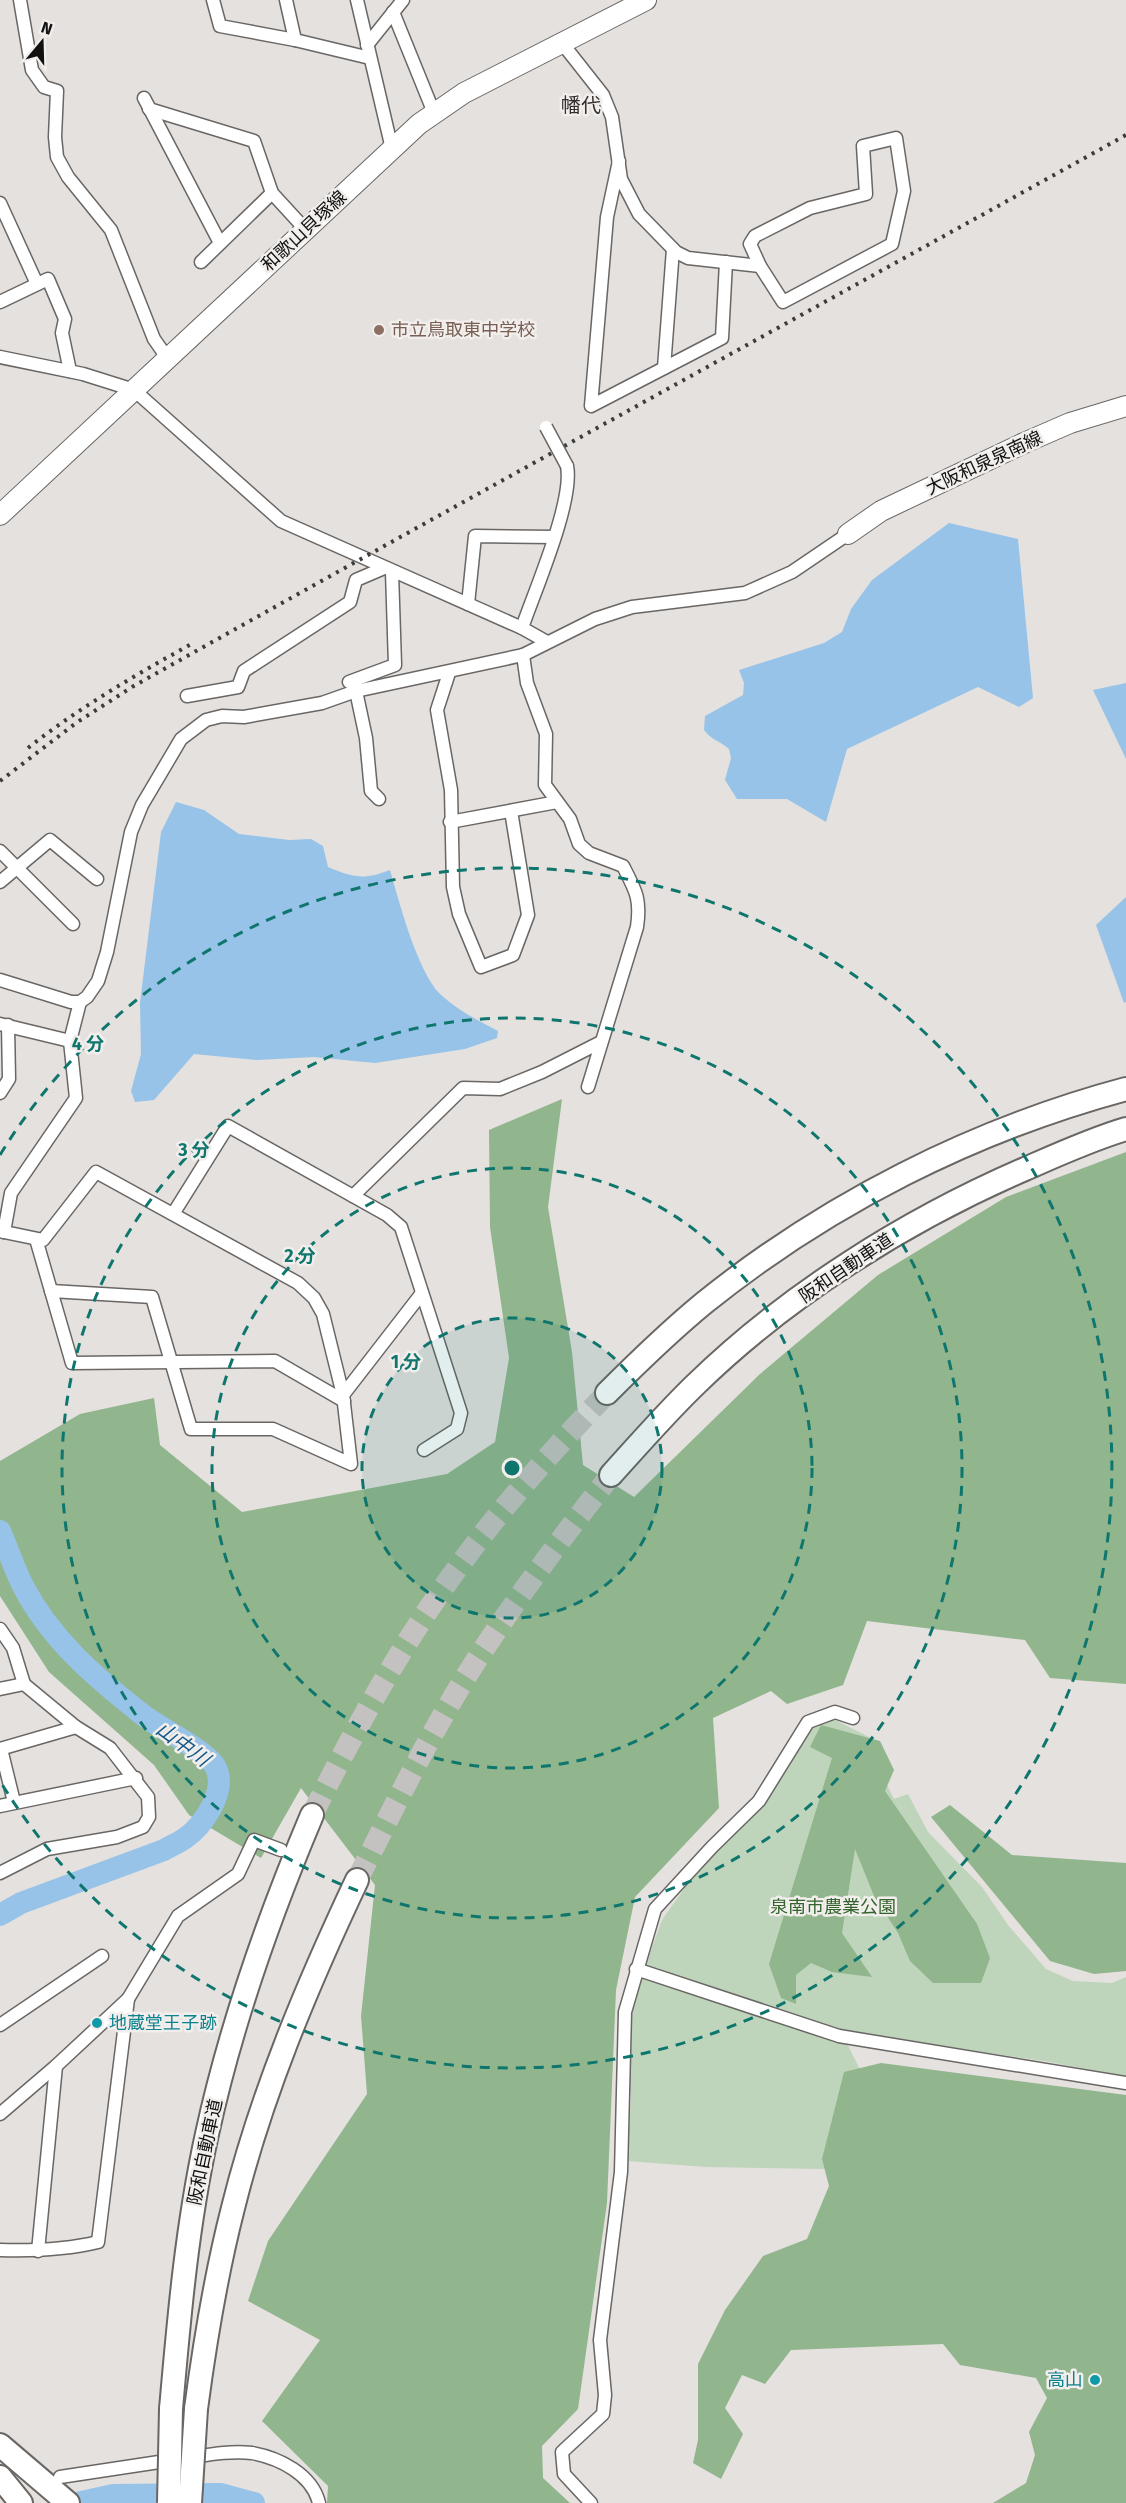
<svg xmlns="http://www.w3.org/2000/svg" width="1126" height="2503" font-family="'Fira Sans','Noto Sans JP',sans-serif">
<rect width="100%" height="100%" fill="#e4e1df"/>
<polygon fill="#bed5bb" points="829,1717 873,1739 884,1779 894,1799 908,1794 928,1832 982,1887 1008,1925 1046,1969 1073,1981 1112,1983 1126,1977 1126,2077 1050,2062 841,2031 863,2076 834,2168 821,2169 706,2167 627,2161 631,2098 629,2072 630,2015 636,1991 662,1920 693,1876 813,1723"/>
<g fill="#91b58c">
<polygon points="562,1099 548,1207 572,1352 583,1465 634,1497 760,1374 878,1275 1006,1197 1126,1152 1126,1684 1050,1678 1025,1640 867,1621 843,1685 787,1704 771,1691 713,1718 719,1808 635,1897 616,1990 607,2203 578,2409 542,2446 543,2478 570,2503 327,2503 328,2486 262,2421 320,2340 248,2301 268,2241 367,2094 361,2016 375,1885 301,1788 261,1858 189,1815 154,1765 49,1672 0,1596 0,1461 80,1414 154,1398 160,1445 242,1512 447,1474 495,1442 509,1358 490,1227 489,1130"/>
<polygon points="821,1725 880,1741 894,1770 885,1791 977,1924 990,1958 981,1983 933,1983 910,1961 898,1933 874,1896 855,1849 842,1933 872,1977 832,1972 811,1963 796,1975 796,2004 781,1998 769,1964 832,1758 810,1747"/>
<polygon points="950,1805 1012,1855 1126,1863 1126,1971 1094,1974 1050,1961 931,1817"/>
<polygon points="881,2063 1126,2095 1126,2503 993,2503 1026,2483 1035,2455 1029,2432 1047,2398 1036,2378 960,2365 943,2344 791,2350 765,2384 742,2375 725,2408 743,2434 721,2479 693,2463 698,2440 698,2364 725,2310 763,2256 807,2239 829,2186 822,2159 844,2072"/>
</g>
<g fill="#97c3e8">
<path d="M 949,523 L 1018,539 L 1033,698 L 1019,707 L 978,687 L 847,749 L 826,822 L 787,799 L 737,799 L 725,780 L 731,758 L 729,749 C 720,741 711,740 704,730 L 705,716 L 743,695 L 744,683 L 739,670 L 824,643 L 842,632 L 851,609 L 872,580 Z"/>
<polygon points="1126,683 1126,759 1093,690"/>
<path d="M 176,802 L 204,810 L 239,834 L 289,840 L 311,839 L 323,846 L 328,867 C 354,878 364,880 390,870 C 399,901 417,971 440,994 C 457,1010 477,1020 498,1031 L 497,1038 L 465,1049 L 375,1063 L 314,1057 L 257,1060 L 194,1054 L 154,1100 L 135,1102 L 131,1091 L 141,1054 L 140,1003 L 161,832 Z"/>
<polygon points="1126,897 1126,1002 1124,1003 1096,925"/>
</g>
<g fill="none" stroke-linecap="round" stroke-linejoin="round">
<g stroke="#97c3e8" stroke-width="22">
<path d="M 0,1531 C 8,1549 14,1568 23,1586 C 51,1640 96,1678 143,1715 C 159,1728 208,1751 216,1768 C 227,1792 203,1826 184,1839 C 178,1843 171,1846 164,1850 L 21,1903 L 0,1915"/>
<polyline points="77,2503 113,2495 220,2494 254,2503"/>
</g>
<g stroke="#c4c2c0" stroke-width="22" stroke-dasharray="22 11" stroke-linecap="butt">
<path d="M 312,1815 C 356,1727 403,1641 462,1562 C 506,1502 556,1447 607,1393"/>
<path d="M 357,1880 C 393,1809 429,1735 472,1667 C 515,1600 562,1537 611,1475"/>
</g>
<defs>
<g id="minor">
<polyline points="20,0 32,70 44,87 57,91 55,137 57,157 68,177 111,230 154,339 168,359"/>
<polyline points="213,0 220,26 295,40 370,58"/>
<polyline points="286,0 295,40"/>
<polyline points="357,0 392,149"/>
<polyline points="393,12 434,113"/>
<polyline points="562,43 603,95 612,117 621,179 639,214 676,252 688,258 760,266"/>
<polyline points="367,45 403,0"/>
<polyline points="144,98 220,243"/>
<polyline points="149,109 254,141 272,193 305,229"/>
<polygon points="896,138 904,191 892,244 783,302 760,266 750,244 755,236 810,208 866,194 863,146"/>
<polyline points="619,161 607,217 591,406 722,338 726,262"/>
<polyline points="0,203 37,284"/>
<polyline points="201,262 272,193"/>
<polyline points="0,302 48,279 65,319 62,333 70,371"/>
<polyline points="0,357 83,374 134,390 281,521 522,628 547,642"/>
<polyline points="664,368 673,249"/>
<polyline points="468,604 475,536 554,537"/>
<path d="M 522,628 C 535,590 574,501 567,466"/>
<path d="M 523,655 L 527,683 L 546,734 L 545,785 L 570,819 L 579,844 L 589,853 L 623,866 C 636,891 641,899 637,927 L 588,1087"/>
<polyline points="449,673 437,710 451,790 453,887 459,914 481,967 513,955 528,915 511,811"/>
<polyline points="349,682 395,665 392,572"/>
<polyline points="356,691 366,738 371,791 379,799"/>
<polyline points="187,696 238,687 244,671 350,602 356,580 384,568"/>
<polyline points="450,822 557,802"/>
<polyline points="0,851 73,924"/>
<polyline points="0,882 50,840 97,879"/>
<polyline points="0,980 71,1002 80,1002 87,997 98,981 107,952 131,832 142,805 181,739 206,720 222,716 244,717 322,703 356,691 523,655 595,619 632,607 745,593 792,572 848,534"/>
<polyline points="0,1024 70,1041"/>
<polyline points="0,1093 9,1079 8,1025"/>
<polyline points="353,1196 463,1088 500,1089 542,1072 601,1042"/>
<polyline points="173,1214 228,1126 387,1215 401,1227 461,1413 457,1429 424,1450"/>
<polyline points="0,1231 43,1240 96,1172 298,1283 314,1298 323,1314 343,1395 351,1464 273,1429 191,1429 152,1297 51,1291"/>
<polyline points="4,1232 11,1193 76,1098 70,1041 80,1002"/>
<polyline points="36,1239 72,1363 275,1361 344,1401"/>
<polyline points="343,1395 422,1293"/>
<polyline points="0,1629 13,1648 24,1684"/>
<polyline points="0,1689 24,1684 76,1727 110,1748 148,1797 149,1817 143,1827 117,1837 47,1849 0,1873"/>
<polyline points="0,1749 76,1727"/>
<polyline points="1,1749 14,1802"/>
<polyline points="0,1806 136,1778"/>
<polyline points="636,1969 839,2036 1126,2083"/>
<polyline points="0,2025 102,1956"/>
<polyline points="0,2114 56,2066 128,1999 178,1916 238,1874 254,1840 281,1850"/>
<path d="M 0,2250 C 33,2251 65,2250 98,2242 L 128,1999"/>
<polyline points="38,2251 56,2066"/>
<path d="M 60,2477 C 99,2471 139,2465 179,2459 C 202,2456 228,2450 252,2453 C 279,2458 312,2474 319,2503"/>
<polyline points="591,2503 564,2474 562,2452 603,2414 605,2395 600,2340 621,2172 625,2012 655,1909 712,1847 759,1801 808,1722 835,1712 853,1718"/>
</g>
<g id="primary">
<polyline points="0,515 419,124 464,93 646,0"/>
<polyline points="848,534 881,511 1024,443 1070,423 1126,406"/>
</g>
<g id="motorway">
<path d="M 607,1393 C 638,1362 670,1331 704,1303 C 827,1204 973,1130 1126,1089"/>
<path d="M 611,1475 C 639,1444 666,1413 695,1385 C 787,1295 907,1220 1025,1169 C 1057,1155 1092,1139 1126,1129"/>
<path d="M 171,2409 C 179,2317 187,2225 207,2134 C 231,2024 268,1919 312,1815"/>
<path d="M 196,2409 C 205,2341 216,2274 233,2208 C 261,2095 307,1986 357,1880"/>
<polyline points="0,2445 68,2503"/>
<polyline points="0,2477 21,2503"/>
</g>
</defs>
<use href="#minor" stroke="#696664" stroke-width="15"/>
<use href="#primary" stroke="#696664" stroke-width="22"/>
<use href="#motorway" stroke="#696664" stroke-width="26"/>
<use href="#minor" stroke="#fff" stroke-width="12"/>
<use href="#primary" stroke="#fff" stroke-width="20"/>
<use href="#motorway" stroke="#fff" stroke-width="22"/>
<g stroke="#3d3c3b" stroke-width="4" stroke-dasharray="3 6" stroke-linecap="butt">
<path d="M 28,748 C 80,707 137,674 195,642"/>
<path d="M 0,781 L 76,723 L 132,687 C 463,501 795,319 1126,135"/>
</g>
<defs>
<polyline id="minor-bridge" points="546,427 567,466"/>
<g id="motorway-bridge">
<polyline points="169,2503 171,2409"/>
<polyline points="190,2503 196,2409"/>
</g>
</defs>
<use href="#minor-bridge" stroke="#696664" stroke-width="15" stroke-linecap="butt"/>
<use href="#motorway-bridge" stroke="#696664" stroke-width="26" stroke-linecap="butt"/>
<use href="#minor-bridge" stroke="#fff" stroke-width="12"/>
<use href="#motorway-bridge" stroke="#fff" stroke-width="22"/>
</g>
<circle cx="512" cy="1468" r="150" fill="#0f766e" fill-opacity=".12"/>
<g fill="none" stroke="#0f766e" stroke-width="3" stroke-dasharray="10 8">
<circle cx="512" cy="1468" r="150"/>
<circle cx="512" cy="1468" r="300"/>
<circle cx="512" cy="1468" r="450"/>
<path d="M0 1155A600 600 0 1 1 0 1781"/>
</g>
<circle fill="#8d6e63" stroke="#f1eeec" stroke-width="2" cx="379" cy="330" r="6"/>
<g fill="#0f9aa8" stroke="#f1eeec" stroke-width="2">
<circle cx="97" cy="2023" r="6"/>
<circle cx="1095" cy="2380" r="6"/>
</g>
<g text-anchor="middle" stroke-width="5" stroke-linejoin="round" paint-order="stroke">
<g font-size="18" fill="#121111" stroke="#f1eeec">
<text transform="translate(304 231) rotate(-43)" y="6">和歌山貝塚線</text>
<text transform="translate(984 463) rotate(-25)" y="6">大阪和泉泉南線</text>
<text transform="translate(846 1268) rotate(-34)" y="6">阪和自動車道</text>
<text transform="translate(205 2152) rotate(-78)" y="6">阪和自動車道</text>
</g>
<g font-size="18" fill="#785e54" stroke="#f1eeec" text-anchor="start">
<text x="391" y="336">市立鳥取東中学校</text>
</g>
<g font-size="18" fill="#33642d" stroke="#f1eeec">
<text x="833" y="1913">泉南市農業公園</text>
</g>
<g font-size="18" fill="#0d838f" stroke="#f1eeec" text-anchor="start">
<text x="109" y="2029">地蔵堂王子跡</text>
<text x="1083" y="2386" text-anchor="end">高山</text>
</g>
<g font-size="20" fill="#33302f" stroke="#f1eeec">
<text x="581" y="112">幡代</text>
</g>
<g font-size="20" font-style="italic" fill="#185b8a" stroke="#f1eeec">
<text transform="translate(183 1744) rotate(36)" y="7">山中川</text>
</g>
</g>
<circle cx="512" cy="1468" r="9" fill="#0f766e" stroke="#f1eeec" stroke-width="3"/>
<g font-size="18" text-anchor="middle" font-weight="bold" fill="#0f766e" stroke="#f1eeec" stroke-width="5" stroke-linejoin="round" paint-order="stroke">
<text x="88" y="1050">4 分</text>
<text x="194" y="1156">3 分</text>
<text x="300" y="1262">2 分</text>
<text x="406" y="1368">1 分</text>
</g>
<g transform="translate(42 42) rotate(19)" stroke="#f1eeec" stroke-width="4.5" paint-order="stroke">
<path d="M0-4.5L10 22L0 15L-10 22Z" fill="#121111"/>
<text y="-9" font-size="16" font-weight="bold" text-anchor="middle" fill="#121111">N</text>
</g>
</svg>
